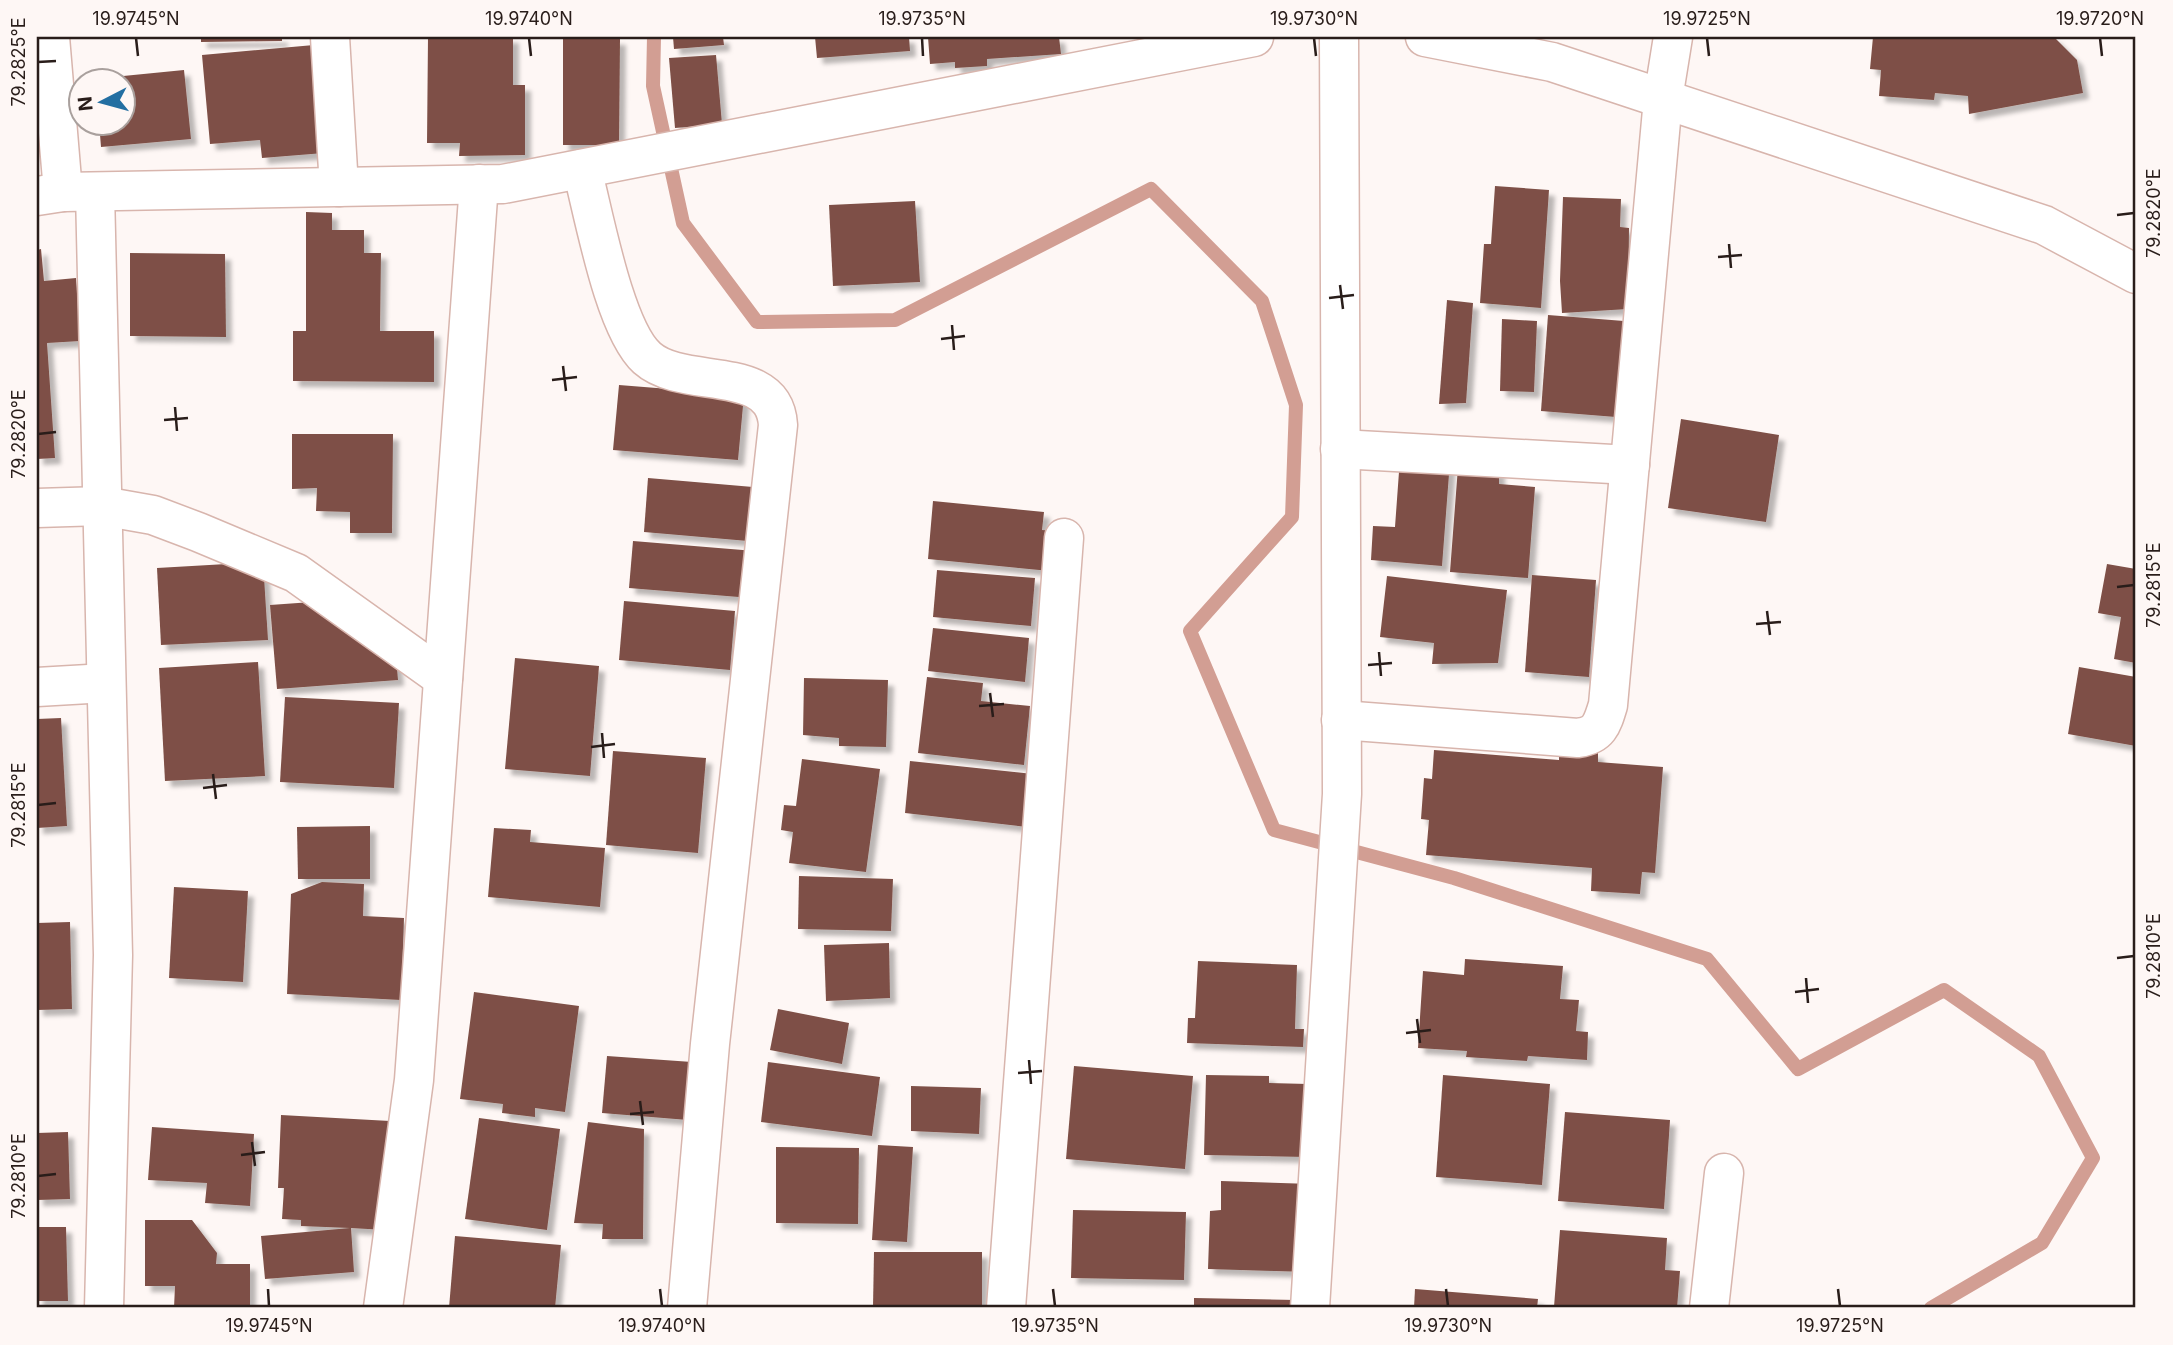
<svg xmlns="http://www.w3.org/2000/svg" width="2173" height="1345" font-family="Inter,sans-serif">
<defs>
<filter id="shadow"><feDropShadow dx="6" dy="6" stdDeviation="2" flood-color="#0004"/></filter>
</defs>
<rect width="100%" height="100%" fill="#fef7f5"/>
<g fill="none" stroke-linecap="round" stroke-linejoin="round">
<polyline stroke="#d29e93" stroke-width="14" points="654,37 653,86 683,223 757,322 895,320 1151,189 1262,301 1296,405 1292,517 1190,631 1274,830 1454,878 1707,959 1798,1069 1944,990 2039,1056 2093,1158 2042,1243 1931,1308"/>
</g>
<g fill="#7e5046" filter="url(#shadow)">
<polygon points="201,37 282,37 282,41 201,42"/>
<polygon points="428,37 513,37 513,85 525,85 525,155 459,156 460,143 427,143"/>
<polygon points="673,37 723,37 724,45 674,49"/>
<polygon points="815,37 909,37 910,51 817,58"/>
<polygon points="928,37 1059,37 1061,54 987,59 987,66 955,68 955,62 930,64"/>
<polygon points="1873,37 2054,37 2077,60 2083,93 1969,114 1968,96 1935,93 1934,100 1879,96 1881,70 1870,69"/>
<polygon points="563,38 620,39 619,145 563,145"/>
<polygon points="314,45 324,153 262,158 260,140 210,144 202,55"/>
<polygon points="716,55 722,124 675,128 669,58"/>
<polygon points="184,70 191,139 101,147 99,122 122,122 122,80 103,80 103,78"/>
<polygon points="1495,186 1549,190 1541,308 1480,303 1484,244 1491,244"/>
<polygon points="1563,197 1621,199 1620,227 1629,228 1628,309 1562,313 1560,281"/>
<polygon points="915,201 920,282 833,286 829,205"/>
<polygon points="306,212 332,213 332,230 364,230 364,253 381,253 380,331 434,331 434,382 293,381 293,331 306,331"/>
<polygon points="41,249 44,281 76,278 80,341 47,343 55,458 37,459 37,250"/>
<polygon points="130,253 225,254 226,337 130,336"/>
<polygon points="1447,300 1473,303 1466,403 1439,404"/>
<polygon points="1548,315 1624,321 1616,417 1541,411"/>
<polygon points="1502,319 1537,321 1534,392 1500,391"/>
<polygon points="619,385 744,395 738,460 613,450"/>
<polygon points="1681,419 1779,435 1766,522 1668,508"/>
<polygon points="292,434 393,434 392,533 350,533 350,512 316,511 317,488 292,489"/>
<polygon points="1400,458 1450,461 1442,566 1371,560 1373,526 1395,527"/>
<polygon points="1458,467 1499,470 1499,484 1535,487 1528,578 1450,572"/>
<polygon points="648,478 753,487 748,541 644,532"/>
<polygon points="933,501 1044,512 1042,530 1064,532 1060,572 928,559"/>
<polygon points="633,541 755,551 751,598 629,588"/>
<polygon points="263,562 268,640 161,645 157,568"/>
<polygon points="2107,564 2136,569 2136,663 2114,659 2121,617 2098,613"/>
<polygon points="937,570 1035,578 1031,626 933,617"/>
<polygon points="1532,575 1596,580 1589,677 1525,672"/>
<polygon points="1387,576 1507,590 1498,663 1432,664 1434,643 1380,637"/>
<polygon points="624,601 735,611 730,670 619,660"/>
<polygon points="312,602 395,646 398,680 277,689 270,605"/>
<polygon points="933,628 1029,638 1025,682 928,671"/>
<polygon points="515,658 599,666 590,776 505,769"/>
<polygon points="258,662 265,776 165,781 159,668"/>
<polygon points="2079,667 2136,677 2136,746 2068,734"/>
<polygon points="927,677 983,683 981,701 1030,706 1024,765 918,753"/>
<polygon points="804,678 888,680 886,747 839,746 839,738 803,735"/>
<polygon points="285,697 399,703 394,788 280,782"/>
<polygon points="61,718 67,826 37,828 37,719"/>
<polygon points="1434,750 1559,760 1559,750 1598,753 1598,762 1663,767 1655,873 1642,872 1640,894 1591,891 1592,868 1426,855 1429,820 1421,819 1424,778 1432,779"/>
<polygon points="613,751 706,758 698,853 606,845"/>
<polygon points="802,759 880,769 866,872 789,863 793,832 781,830 784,805 796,806"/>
<polygon points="910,761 1033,774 1027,827 905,813"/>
<polygon points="370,826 370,879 298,879 297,827"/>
<polygon points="494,828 531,830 530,842 605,848 600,907 488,897"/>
<polygon points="799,876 893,879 891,931 798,929"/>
<polygon points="322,882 364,884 363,916 404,918 401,1000 287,994 291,894"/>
<polygon points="174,887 248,891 243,982 169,978"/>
<polygon points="70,922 72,1009 37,1010 37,923"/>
<polygon points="889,943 890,998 826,1001 824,945"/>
<polygon points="1465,959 1563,966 1560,999 1579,1000 1576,1031 1588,1032 1587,1060 1528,1056 1527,1061 1466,1057 1467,1051 1418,1048 1423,971 1464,975"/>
<polygon points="1198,961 1297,965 1295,1029 1304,1029 1303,1047 1187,1043 1188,1018 1195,1018"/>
<polygon points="474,992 579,1006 565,1112 535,1108 535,1117 502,1113 503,1104 460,1099"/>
<polygon points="778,1009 849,1023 842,1064 770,1050"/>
<polygon points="607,1056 692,1062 688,1120 602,1113"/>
<polygon points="768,1062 880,1077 872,1136 761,1122"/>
<polygon points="1074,1066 1193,1076 1185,1169 1066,1159"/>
<polygon points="1206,1075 1269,1076 1269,1083 1308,1084 1307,1157 1204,1155"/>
<polygon points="1443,1075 1550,1084 1542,1185 1436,1177"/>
<polygon points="911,1086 981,1088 979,1134 911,1131"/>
<polygon points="1565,1112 1670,1120 1664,1209 1558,1201"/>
<polygon points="281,1115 390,1121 385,1230 351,1228 354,1272 265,1279 261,1236 350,1228 301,1226 301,1220 282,1219 284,1188 278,1188"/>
<polygon points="479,1118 560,1129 547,1230 465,1219"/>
<polygon points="588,1122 644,1129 643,1239 602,1239 603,1224 574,1223"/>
<polygon points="152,1127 254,1134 250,1206 205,1203 207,1183 148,1180"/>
<polygon points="68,1132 70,1199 37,1200 37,1133"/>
<polygon points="878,1145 913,1147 907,1242 872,1240"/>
<polygon points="776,1147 859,1148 858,1224 776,1223"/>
<polygon points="1221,1181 1312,1184 1310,1272 1208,1269 1210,1211 1221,1210"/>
<polygon points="1073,1210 1186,1212 1184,1280 1071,1278"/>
<polygon points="145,1220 192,1220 217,1253 216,1264 250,1264 250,1308 174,1308 175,1286 145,1286"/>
<polygon points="37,1227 66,1227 68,1301 37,1301"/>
<polygon points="1560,1230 1667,1238 1665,1270 1680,1271 1677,1308 1554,1307"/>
<polygon points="455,1236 561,1245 555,1308 449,1308"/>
<polygon points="874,1252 982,1252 982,1308 873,1307"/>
<polygon points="1415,1289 1538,1299 1537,1308 1414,1308"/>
<polygon points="1194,1298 1296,1300 1296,1308 1194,1308"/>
</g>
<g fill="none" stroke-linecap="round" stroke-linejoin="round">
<defs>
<g id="minor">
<polyline points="50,37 63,192"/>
<polyline points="330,37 339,187"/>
<polyline points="1425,37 1552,62 2044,225 2136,274"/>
<path d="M 582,169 C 594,215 614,328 647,358 C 684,391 774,362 778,425 L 710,1044 L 687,1308"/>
<polyline points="95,192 113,955 104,1308"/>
<polyline points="37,196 63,192 503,184 1254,37"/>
<polyline points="1340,449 1630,465"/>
<polyline points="37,508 102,506 153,515 198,532 296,573 443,678"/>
<polyline points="37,687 106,683"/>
<path d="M 1341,720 L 1578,738 C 1599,735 1602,725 1608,705 L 1663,99 L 1673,37"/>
<polyline points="383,1308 414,1080 479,184"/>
<polyline points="1006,1308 1064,538"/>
<polyline points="1310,1308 1342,794 1339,37"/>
<polyline points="1709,1308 1724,1173"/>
</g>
</defs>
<use href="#minor" stroke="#d8b5ad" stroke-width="41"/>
<use href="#minor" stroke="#fff" stroke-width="38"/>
</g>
<path fill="none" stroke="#291d1a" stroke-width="2.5" d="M 136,38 L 138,56M 529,38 L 531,56M 922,38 L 923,56M 1314,38 L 1316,56M 1707,38 L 1709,56M 2100,38 L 2102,56M 38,62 L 56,61M 2117,215 L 2134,213M 1729,244 L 1731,268M 1718,257 L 1742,255M 1340,285 L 1343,309M 1329,298 L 1354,295M 952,325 L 954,350M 941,339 L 965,336M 563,366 L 566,391M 552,380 L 577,377M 175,407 L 177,431M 164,420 L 188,418M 38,434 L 56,432M 2117,587 L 2134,585M 1767,611 L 1770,635M 1756,624 L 1781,622M 1379,652 L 1381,676M 1368,665 L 1392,663M 990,693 L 993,717M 979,706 L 1004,704M 602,733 L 604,758M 591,747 L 615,744M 213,774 L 216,799M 203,788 L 227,785M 38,805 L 56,803M 2117,958 L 2134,956M 1806,978 L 1808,1003M 1795,992 L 1819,989M 1417,1019 L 1420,1043M 1406,1033 L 1431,1030M 1029,1060 L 1031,1084M 1018,1073 L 1042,1071M 640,1101 L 643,1125M 630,1114 L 654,1112M 252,1142 L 255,1166M 241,1155 L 265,1152M 38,1176 L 56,1174M 268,1289 L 269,1306M 660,1289 L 662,1306M 1053,1289 L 1055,1306M 1446,1289 L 1448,1306M 1838,1289 L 1840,1306"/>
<rect width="2173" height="1345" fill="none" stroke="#fef7f5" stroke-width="77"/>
<g transform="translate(102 102) rotate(264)"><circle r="33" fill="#fef7f5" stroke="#a9a09d" stroke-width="2"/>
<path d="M0-5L12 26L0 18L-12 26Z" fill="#236fa2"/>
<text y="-10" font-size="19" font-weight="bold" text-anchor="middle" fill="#291d1a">N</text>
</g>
<rect x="38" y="38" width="2096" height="1268" fill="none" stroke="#291d1a" stroke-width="2.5"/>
<g font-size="18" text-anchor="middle" fill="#291d1a">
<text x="136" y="25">19.9745°N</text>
<text x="529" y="25">19.9740°N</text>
<text x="922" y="25">19.9735°N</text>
<text x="1314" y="25">19.9730°N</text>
<text x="1707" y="25">19.9725°N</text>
<text x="2100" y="25">19.9720°N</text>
<text transform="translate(19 62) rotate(-90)" y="6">79.2825°E</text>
<text transform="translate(2154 213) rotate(-90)" y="6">79.2820°E</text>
<text transform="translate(19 434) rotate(-90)" y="6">79.2820°E</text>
<text transform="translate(2154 585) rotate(-90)" y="6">79.2815°E</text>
<text transform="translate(19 805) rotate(-90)" y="6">79.2815°E</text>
<text transform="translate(2154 956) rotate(-90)" y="6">79.2810°E</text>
<text transform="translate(19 1176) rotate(-90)" y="6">79.2810°E</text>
<text x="269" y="1332">19.9745°N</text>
<text x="662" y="1332">19.9740°N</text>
<text x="1055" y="1332">19.9735°N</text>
<text x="1448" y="1332">19.9730°N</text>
<text x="1840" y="1332">19.9725°N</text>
</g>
</svg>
